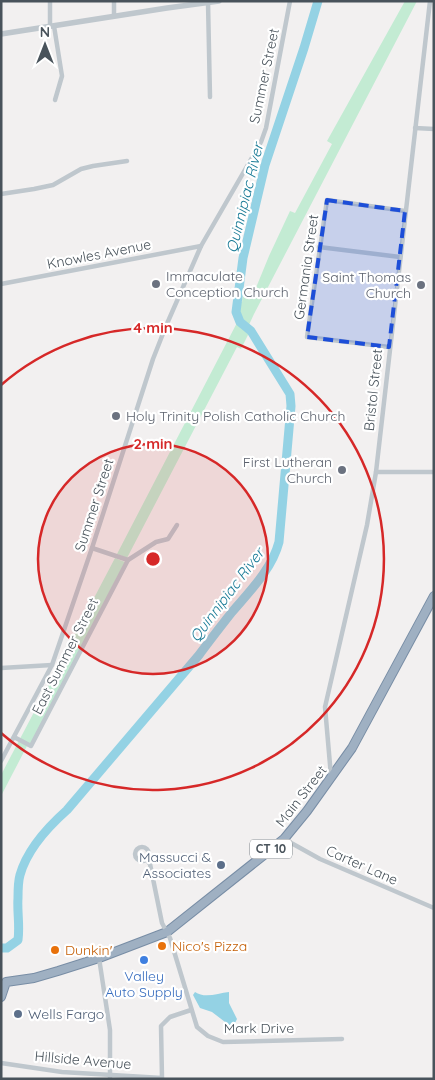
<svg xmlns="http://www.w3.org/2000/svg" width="435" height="1080" font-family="Quicksand,sans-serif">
<rect width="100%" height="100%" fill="#f2f0f0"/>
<g fill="#c3ebd3">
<polygon points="405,1 417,1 254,314 248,327 250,331 241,349 237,347 127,558 117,554 241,315 237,313 238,302 242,302 243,293 253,295 269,256 290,211 295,213 332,144 327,141"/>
<polygon points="115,558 125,562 29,747 27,746 1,796 1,775"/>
</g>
<path fill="#94d2e4" d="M 195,992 C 205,999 218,993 229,992 L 229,1003 L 237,1019 L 234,1025 L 229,1025 L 212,1012 L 200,1008 L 193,995 Z"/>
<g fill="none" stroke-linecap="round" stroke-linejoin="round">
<path stroke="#94d2e4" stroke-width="9" d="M 1,948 L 7,948 L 18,940 C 20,925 17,912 18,898 C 18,891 18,882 20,875 C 27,850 49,826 67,810 L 199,655 C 210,640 221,626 232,612 C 250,591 272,569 279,542 L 291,406 L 290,394 L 251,331 L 240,322 L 236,312 L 243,258 L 265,165 L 304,48 L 318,1"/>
<defs>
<polyline id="trunk" points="1,997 6,982 34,978 58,971 99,958 167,932 284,839 307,811 352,748 434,596"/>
</defs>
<use href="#trunk" stroke="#788da5" stroke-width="10"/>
<g stroke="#bfc7cd" stroke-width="4.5">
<polyline points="208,2 210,97"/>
<polyline points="114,16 114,1"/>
<polyline points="50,26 50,1"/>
<polyline points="54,26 62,76 55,100"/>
<polyline points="415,128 434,129"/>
<polyline points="1,194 34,189 53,185 81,169 93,166 127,161"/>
<polyline points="319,247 400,257"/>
<polyline points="1,284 201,246"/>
<polyline points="389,347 307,337 327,200 405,211"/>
<polyline points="376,472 434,472"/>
<polyline points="92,548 128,560"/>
<polyline points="1,668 52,665"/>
<polyline points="14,737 31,746 128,560 156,542 168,539 177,525"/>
<polyline points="1,761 52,665 92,548 153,359 166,326 201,246 261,142 266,128 290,1"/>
<polyline points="331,776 325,707 367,525 376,472 430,1"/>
<polyline points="284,839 320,859 434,908"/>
<circle cx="142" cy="854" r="7"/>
<polyline points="146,859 150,864 162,923 170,938 197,1027 208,1036 223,1042 342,1039"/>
<polyline points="99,958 110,1030 110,1079"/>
<polyline points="1,1063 62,1072 162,1078 161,1026 170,1017 191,1010"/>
</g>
<polyline stroke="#bfc7cd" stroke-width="5.5" points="1,34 167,8 219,1"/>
<use href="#trunk" stroke="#9fb0c2" stroke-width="8"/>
</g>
<path fill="#1d4ed8" fill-opacity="0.2" stroke="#1d4ed8" stroke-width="4" stroke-dasharray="10 6" stroke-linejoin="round" d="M 327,200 L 405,211 L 389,347 L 307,337 Z"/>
<circle cx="153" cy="559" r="115" fill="#d62828" fill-opacity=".12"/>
<g fill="none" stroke="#d62828" stroke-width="2.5">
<circle cx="153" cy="559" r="115"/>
<path d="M1 385A231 231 0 1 1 1 733"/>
</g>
<g fill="#6b7280" stroke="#fff" stroke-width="2">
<circle cx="156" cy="284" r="5"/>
<circle cx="421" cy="285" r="5"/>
<circle cx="116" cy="416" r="5"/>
<circle cx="342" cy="470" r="5"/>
</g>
<g fill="#5c6f8a" stroke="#fff" stroke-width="2">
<circle cx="221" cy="865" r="5"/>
<circle cx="18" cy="1014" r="5"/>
</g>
<g fill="#e8710a" stroke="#fff" stroke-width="2">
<circle cx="162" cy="946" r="5"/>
<circle cx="55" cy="950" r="5"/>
</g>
<circle fill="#3f7fe0" stroke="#fff" stroke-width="2" cx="144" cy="960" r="5"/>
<g text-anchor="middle" stroke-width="4.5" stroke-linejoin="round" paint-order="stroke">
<rect fill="#fff" stroke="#80878c" stroke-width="1" x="250" y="839.5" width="42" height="19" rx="4"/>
<g font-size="12" font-weight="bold" fill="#49535b">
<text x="271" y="853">CT 10</text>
</g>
<g font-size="14" fill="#49535b" stroke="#fff">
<text transform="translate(264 76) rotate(-78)" y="5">Summer Street</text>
<text transform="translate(99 254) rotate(-11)" y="5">Knowles Avenue</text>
<text transform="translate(306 267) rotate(-82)" y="5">Germania Street</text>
<text transform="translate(373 390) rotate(-84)" y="5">Bristol Street</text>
<text transform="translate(94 505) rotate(-72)" y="5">Summer Street</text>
<text transform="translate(65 656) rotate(-63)" y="5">East Summer Street</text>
<text transform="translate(301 796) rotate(-52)" y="5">Main Street</text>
<text transform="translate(362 865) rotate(24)" y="5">Carter Lane</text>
<text x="259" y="1033">Mark Drive</text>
<text transform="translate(83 1060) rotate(5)" y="5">Hillside Avenue</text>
</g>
<g font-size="14" fill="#5b616d" stroke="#fff" text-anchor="start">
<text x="166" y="281">Immaculate<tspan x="166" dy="16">Conception Church</tspan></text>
<text x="411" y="282" text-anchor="end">Saint Thomas<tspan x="411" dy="16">Church</tspan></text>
<text x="126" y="421">Holy Trinity Polish Catholic Church</text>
<text x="332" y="467" text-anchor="end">First Lutheran<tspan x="332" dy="16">Church</tspan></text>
</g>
<g font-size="14" fill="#4e5e75" stroke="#fff" text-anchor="end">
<text x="211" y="862">Massucci &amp;<tspan x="211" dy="16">Associates</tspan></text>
<text x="28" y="1019" text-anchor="start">Wells Fargo</text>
</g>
<g font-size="14" fill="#c56008" stroke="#fff" text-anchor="start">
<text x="172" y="951">Nico's Pizza</text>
<text x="65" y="955">Dunkin'</text>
</g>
<g font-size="14" fill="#366cbe" stroke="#fff">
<text x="144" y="981">Valley<tspan x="144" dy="16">Auto Supply</tspan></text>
</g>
<g font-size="15" font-style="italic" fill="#1a7b96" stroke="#fff">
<text transform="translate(245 198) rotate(-76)" y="5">Quinnipiac River</text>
<text transform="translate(227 595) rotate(-53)" y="5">Quinnipiac River</text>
</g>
</g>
<circle cx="153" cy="559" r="8" fill="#d62828" stroke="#fff" stroke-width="2.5"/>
<g font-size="15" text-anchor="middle" font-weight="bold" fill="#d62828" stroke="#fff" stroke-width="4.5" stroke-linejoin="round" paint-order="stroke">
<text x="153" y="333">4 min</text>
<text x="153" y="449">2 min</text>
</g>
<rect width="435" height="1080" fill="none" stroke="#49535b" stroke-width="5"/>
<g transform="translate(45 45)" stroke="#ffffff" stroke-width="4" paint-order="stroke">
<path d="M0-4L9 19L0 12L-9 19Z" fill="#49535b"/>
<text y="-8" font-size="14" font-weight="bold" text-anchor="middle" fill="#49535b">N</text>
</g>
</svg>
